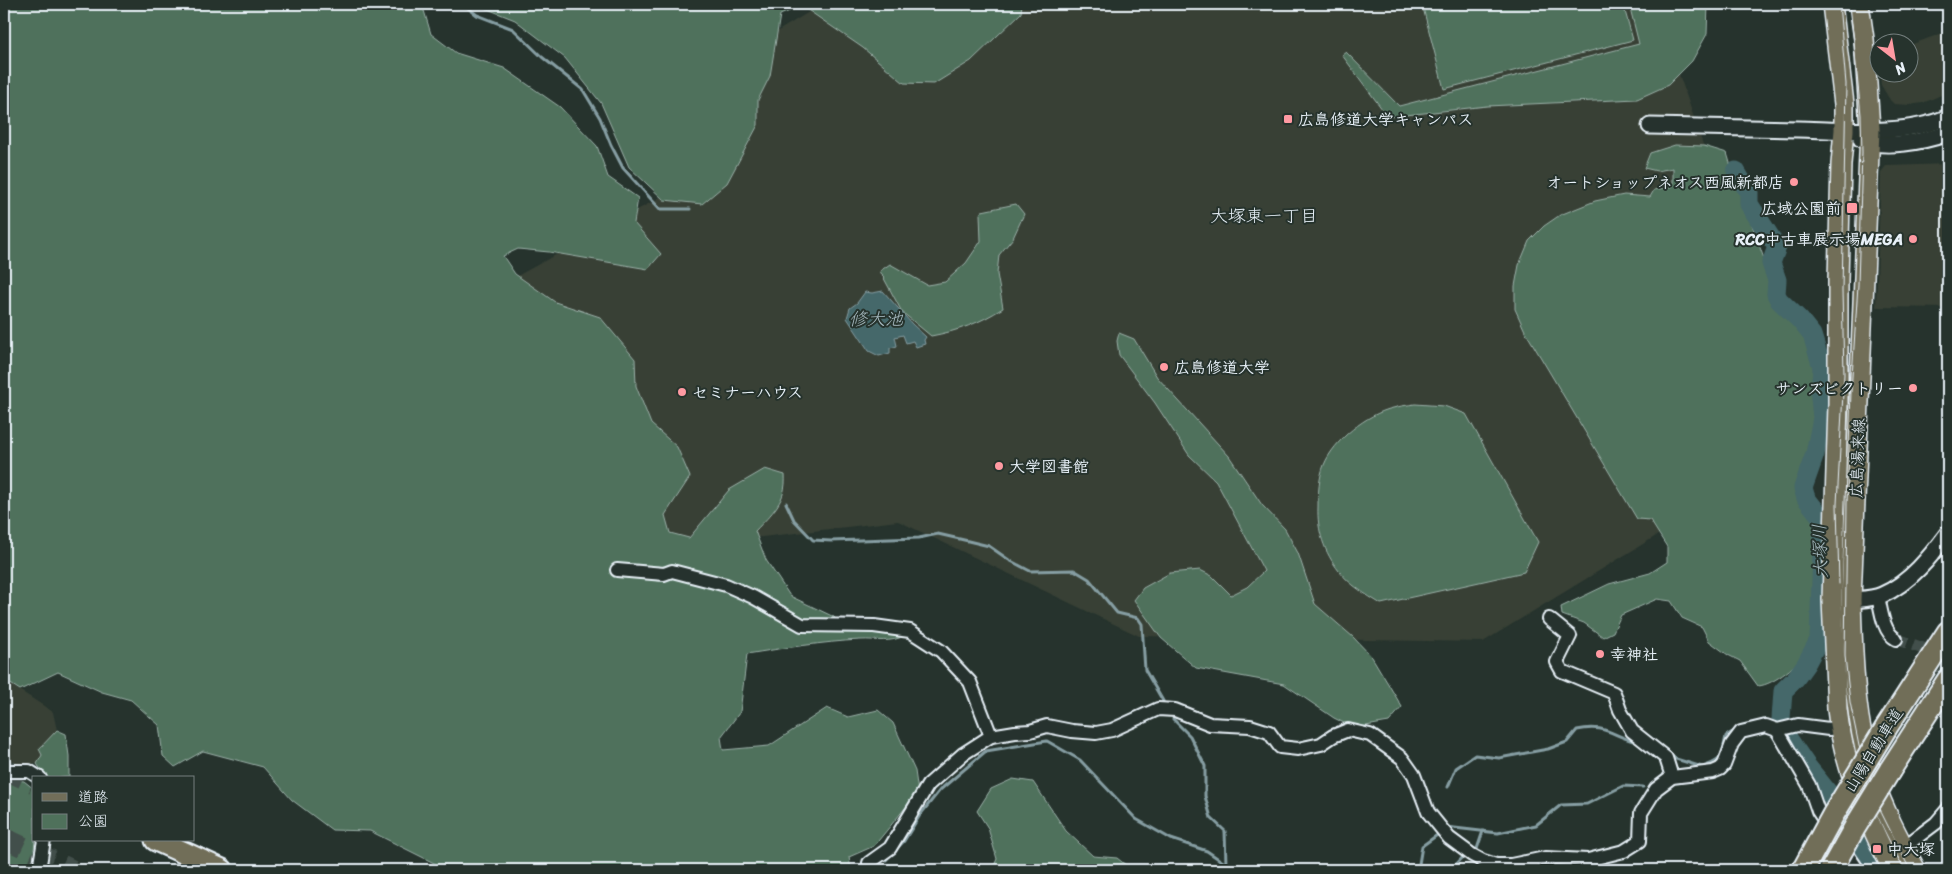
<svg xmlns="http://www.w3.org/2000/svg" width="1952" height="874" font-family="Sriracha,'Klee One',sans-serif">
<rect width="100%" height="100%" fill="#26332d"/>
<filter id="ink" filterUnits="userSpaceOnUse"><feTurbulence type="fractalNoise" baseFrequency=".02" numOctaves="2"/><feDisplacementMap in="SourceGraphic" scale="10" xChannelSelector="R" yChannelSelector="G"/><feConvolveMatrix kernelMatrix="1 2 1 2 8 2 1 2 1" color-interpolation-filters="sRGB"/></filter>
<g filter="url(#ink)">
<g fill="#374035">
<polygon points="822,4 1658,4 1671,50 1731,227 1790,454 1483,642 1139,636 898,521 668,548 508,281 719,165 755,45"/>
<polygon points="1948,31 1948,92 1923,103 1909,105 1894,104 1890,100 1881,85 1880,73 1910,72 1910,45"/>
<polygon points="1948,164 1948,308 1876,307 1881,172 1886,166"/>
<polygon points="4,681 7,682 53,712 57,730 39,749 42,755 37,764 4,764"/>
</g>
<g fill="#4f715b" stroke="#9cb1aa">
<path d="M 4,4 L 422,4 L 431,34 L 456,53 L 504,68 L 560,107 L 597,146 L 608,177 L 638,198 L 634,223 L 661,254 L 648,269 L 549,252 L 518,249 L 503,256 L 515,274 L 555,302 L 600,317 L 635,359 L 636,386 L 651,424 L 677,447 L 690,477 L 665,515 L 670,533 L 689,538 L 729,490 L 765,469 L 785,475 C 787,501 772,513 755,531 L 766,560 L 790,596 L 834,617 L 842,626 L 906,635 C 889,644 878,639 860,640 C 822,642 784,648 747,654 L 740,712 L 721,737 L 723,750 L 769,746 L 827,708 L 848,717 L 878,710 L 893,723 L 915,771 L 918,792 L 874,846 L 849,857 L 851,870 L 448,870 L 370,831 L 332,830 L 292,800 L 263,767 L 203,751 L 175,767 L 163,756 L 159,725 L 131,700 L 102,692 L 58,672 L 20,690 L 9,683 L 4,681 Z"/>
<polygon points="475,4 1022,4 1021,13 971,61 934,84 904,83 863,48 802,6 780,15 770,76 758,100 758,125 727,183 702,204 664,200 629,167 601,103 565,58 515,20"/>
<polygon points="1422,4 1623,4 1633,40 1444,89"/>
<polygon points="1629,4 1708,4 1707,34 1692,61 1668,85 1637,99 1487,106 1388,117 1342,55 1346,52 1399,106 1639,44"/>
<path d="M 1675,145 L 1704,146 L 1727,153 L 1733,173 L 1746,194 L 1746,208 L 1768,270 L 1776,302 L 1795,320 L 1811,342 L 1817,370 L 1815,401 L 1816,431 L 1798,493 C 1804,502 1814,512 1818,522 C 1822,532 1814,639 1809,649 C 1800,663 1774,685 1758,686 L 1740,661 L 1728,655 L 1709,641 L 1702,627 L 1682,618 L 1671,601 L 1657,599 L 1621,615 L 1613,632 L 1603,637 L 1584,623 L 1562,615 L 1561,607 L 1609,584 L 1650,573 L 1667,562 L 1667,547 L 1650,520 L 1637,519 L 1525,331 L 1515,309 L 1515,286 L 1519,265 L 1529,241 L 1544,226 L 1560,215 L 1595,201 L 1624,195 L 1650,197 L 1654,190 L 1673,186 L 1673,168 L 1657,171 L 1644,168 L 1650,153 Z"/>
<path d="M 1016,204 L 1024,214 L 1013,238 L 999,255 L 997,274 L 1003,308 C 980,323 958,331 931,336 L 902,312 L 880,271 L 890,264 L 927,285 L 945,282 L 966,263 L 981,241 L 980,214 L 982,211 Z"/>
<polygon points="1119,333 1134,339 1157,377 1229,456 1262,505 1285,529 1298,553 1315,604 1353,637 1372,657 1402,707 1389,722 1354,728 1334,718 1284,684 1196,668 1161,638 1134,600 1143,588 1170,573 1200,570 1212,576 1231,595 1247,587 1264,571 1216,481 1189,455 1155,403 1119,355 1117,341"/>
<path d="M 1415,404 L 1444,406 L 1466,414 L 1538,542 L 1524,572 L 1381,604 C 1365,594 1350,585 1339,571 C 1324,552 1317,530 1318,507 C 1318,494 1319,477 1324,465 C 1334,440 1367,414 1393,408 C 1400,406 1408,405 1415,404 Z"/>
<polygon points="57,730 66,734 69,756 69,777 47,778 37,764 42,755 39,749"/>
<polygon points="4,779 24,781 34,789 35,840 32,870 4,870"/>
<polygon points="1013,779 1033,782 1066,831 1093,856 1117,858 1132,870 992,870 997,859 988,828 977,811 991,789"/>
</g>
<polygon fill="#45676b" stroke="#869ea3" points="883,291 912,324 926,337 924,340 925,344 916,347 913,341 906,343 903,335 895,337 897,346 890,348 890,353 879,356 869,351 847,318 850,308 857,303 865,292 872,293"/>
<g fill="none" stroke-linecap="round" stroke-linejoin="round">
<g stroke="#869ea3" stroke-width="3">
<polyline points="463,4 477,15 513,29 542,57 583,90 600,118 611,145 623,168 660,209 690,209"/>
<polyline points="786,503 794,520 813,540 831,541 919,538 938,534 964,540 989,546 1009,560 1030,571 1074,570 1089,579 1117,613 1138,618 1142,624 1145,670 1163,701"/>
<polyline points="1173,719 1190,736 1205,766 1205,796 1211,818 1225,831 1226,864 1236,870"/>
<polyline points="1669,754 1676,759 1702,767"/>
<path d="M 1700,768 C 1724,760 1721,759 1726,736 L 1739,728"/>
<path d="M 1448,787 L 1456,768 L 1475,755 L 1499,758 L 1548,749 L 1567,742 L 1577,730 C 1604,724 1610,734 1633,741"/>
<polyline points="1446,827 1498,833 1536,825 1561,805 1587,804 1623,786 1643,787"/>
<polyline points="1476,852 1483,831"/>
<polyline points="886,860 904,841 920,815 940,790 986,751 1047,741 1080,760 1136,819 1171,839 1207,851 1226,864"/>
<polyline points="1418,870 1422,846 1440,833"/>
<polyline points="1451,870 1464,856"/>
</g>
<polyline stroke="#45676b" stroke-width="19" points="1736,171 1749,193 1749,204 1777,247 1771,263 1777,280 1776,294 1779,300 1800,320 1812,335 1822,367 1820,397 1822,418 1815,454 1803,488 1806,498 1821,517 1823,523 1819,640 1806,664 1796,678 1783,691 1781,719 1788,738 1807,766 1831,796 1871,870"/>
<polyline stroke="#43504b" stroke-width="12" stroke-dasharray="12 6" stroke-linecap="butt" points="1896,639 1948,657"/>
<g stroke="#43504b" stroke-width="21" stroke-dasharray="21 11" stroke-linecap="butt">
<polyline points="4,769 34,783"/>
<polyline points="4,838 72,870"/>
</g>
<defs>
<g id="minor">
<polyline points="617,570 664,574 672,571 726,585 753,597 802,625 874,626 910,631 941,651 970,682 991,736 1015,732 1030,731 1047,726 1072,731 1096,733 1112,730 1158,709 1175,710 1210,724 1250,726 1269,732 1280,747 1298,749 1321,744 1333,736 1348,730 1370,735 1402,758 1414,775 1428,812 1449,838 1472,855 1483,861 1496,865 1511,865 1545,858 1588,860 1624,851 1640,841 1641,813 1656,789 1672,777 1713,772 1720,769 1724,765 1732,744 1741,732 1766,726 1777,730 1798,725 1829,729 1839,727"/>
<path d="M 1878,596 C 1881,610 1883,632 1896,639"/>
<polyline points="1549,619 1570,636 1557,662 1562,671 1614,693 1620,710 1632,731 1666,758 1672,777"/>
<polyline points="1777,730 1809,785 1818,811 1858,870"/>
<polyline points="4,771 29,771 40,778"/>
<polyline points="1904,847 1936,823 1948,809"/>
<polyline points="869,863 890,848 928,785 963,754 991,736"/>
<polyline points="39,870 44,840"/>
</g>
<g id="tertiary">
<path d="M 1650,126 C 1699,127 1749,128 1798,129 C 1843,130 1907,136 1948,117"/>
<path d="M 1861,139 C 1884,150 1925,141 1948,133"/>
<path d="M 1851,600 C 1861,599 1873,599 1882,595 C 1910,583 1931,556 1948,533"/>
</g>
<g id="primary">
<path d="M 1832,4 L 1844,104 L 1844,130 L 1841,164 L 1838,280 L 1838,404 L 1832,600 L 1837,709 C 1843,765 1867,821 1893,870"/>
<path d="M 1859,4 L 1864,39 L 1870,129 L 1851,600 C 1853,662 1854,722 1874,781 C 1884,811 1901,842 1916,870"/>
</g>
<g id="motorway">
<polyline points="1886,728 1948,632"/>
<polyline points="1890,770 1948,680"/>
<polyline points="156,840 222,870"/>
</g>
</defs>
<use href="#minor" stroke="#e8f1f8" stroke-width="16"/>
<use href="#tertiary" stroke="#e8f1f8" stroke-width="19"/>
<use href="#primary" stroke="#e8f1f8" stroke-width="22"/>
<use href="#motorway" stroke="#e8f1f8" stroke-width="25"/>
<use href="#minor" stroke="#26332d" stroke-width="12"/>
<use href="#tertiary" stroke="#26332d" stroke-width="15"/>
<use href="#primary" stroke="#716e59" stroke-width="19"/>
<use href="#motorway" stroke="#716e59" stroke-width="21"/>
<g stroke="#e8f1f8" stroke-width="1">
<polyline points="1850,4 1861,115 1862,152 1858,285 1851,392 1847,504 1845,656 1850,702 1859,746 1882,814 1910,870"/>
<polyline points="1839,584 1837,504 1844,374 1842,291 1846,84 1839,4"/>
</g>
<defs>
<g id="motorway-bridge">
<polyline points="1803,870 1833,815 1886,728"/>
<polyline points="1831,870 1855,827 1890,770"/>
</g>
</defs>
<use href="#motorway-bridge" stroke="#e8f1f8" stroke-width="25" stroke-linecap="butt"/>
<use href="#motorway-bridge" stroke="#716e59" stroke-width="21"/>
</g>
</g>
<g fill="#ff9aa2" stroke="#26332d" stroke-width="2">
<rect x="1283" y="114" width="10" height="10" rx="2.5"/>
<circle cx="1794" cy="182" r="5"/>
<rect x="1846" y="202" width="12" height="12" rx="2.5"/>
<circle cx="1913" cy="239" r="5"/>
<circle cx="1164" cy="367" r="5"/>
<circle cx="1913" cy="388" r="5"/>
<circle cx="682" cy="392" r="5"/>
<circle cx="999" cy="466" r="5"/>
<circle cx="1600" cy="654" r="5"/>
<rect x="1872" y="844" width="10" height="10" rx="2.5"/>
</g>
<g text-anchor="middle" stroke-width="4" stroke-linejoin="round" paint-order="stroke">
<g font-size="16" font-weight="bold" fill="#e8f1f8" stroke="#26332d" text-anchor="start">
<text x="1298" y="125">広島修道大学キャンパス</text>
<text x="1784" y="188" text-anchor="end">オートショップネオス西風新都店</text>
<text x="1841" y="214" text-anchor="end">広域公園前</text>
<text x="1903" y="245" text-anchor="end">RCC中古車展示場MEGA</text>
<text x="1174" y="373">広島修道大学</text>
<text x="1903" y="394" text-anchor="end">サンズビクトリー</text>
<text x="692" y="398">セミナーハウス</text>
<text x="1009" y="472">大学図書館</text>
<text x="1610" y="660">幸神社</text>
<text x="1887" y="855">中大塚</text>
</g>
<g font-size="16" fill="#e8f1f8" stroke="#26332d">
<text transform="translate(1857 458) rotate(-88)" y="6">広島湯来線</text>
<text transform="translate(1873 750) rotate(-58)" y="6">山陽自動車道</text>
</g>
<g font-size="18" fill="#e8f1f8" stroke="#26332d">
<text x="1264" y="222">大塚東一丁目</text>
</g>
<g font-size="18" font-style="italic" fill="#a7bac0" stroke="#26332d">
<text x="876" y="325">修大池</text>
<text transform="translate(1820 551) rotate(-92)" y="6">大塚川</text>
</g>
</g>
<rect width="1952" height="874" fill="none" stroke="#26332d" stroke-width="20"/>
<rect x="10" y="10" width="1932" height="854" fill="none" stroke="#e8f1f8" stroke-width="2" filter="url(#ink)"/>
<rect x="32" y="776" width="162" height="65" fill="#26332d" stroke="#747f7e"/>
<rect x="42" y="793" width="25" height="8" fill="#716e59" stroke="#747f7e"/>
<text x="78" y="802" font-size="15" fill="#e8f1f8">道路</text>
<rect x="42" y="814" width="25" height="15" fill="#4f715b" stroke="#747f7e"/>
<text x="78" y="826" font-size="15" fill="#e8f1f8">公園</text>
<g transform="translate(1894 58) rotate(149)"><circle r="24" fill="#26332d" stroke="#747f7e"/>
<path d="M0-4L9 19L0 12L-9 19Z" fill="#ff9aa2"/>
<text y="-8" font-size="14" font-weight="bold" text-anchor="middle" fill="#e8f1f8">N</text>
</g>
</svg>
